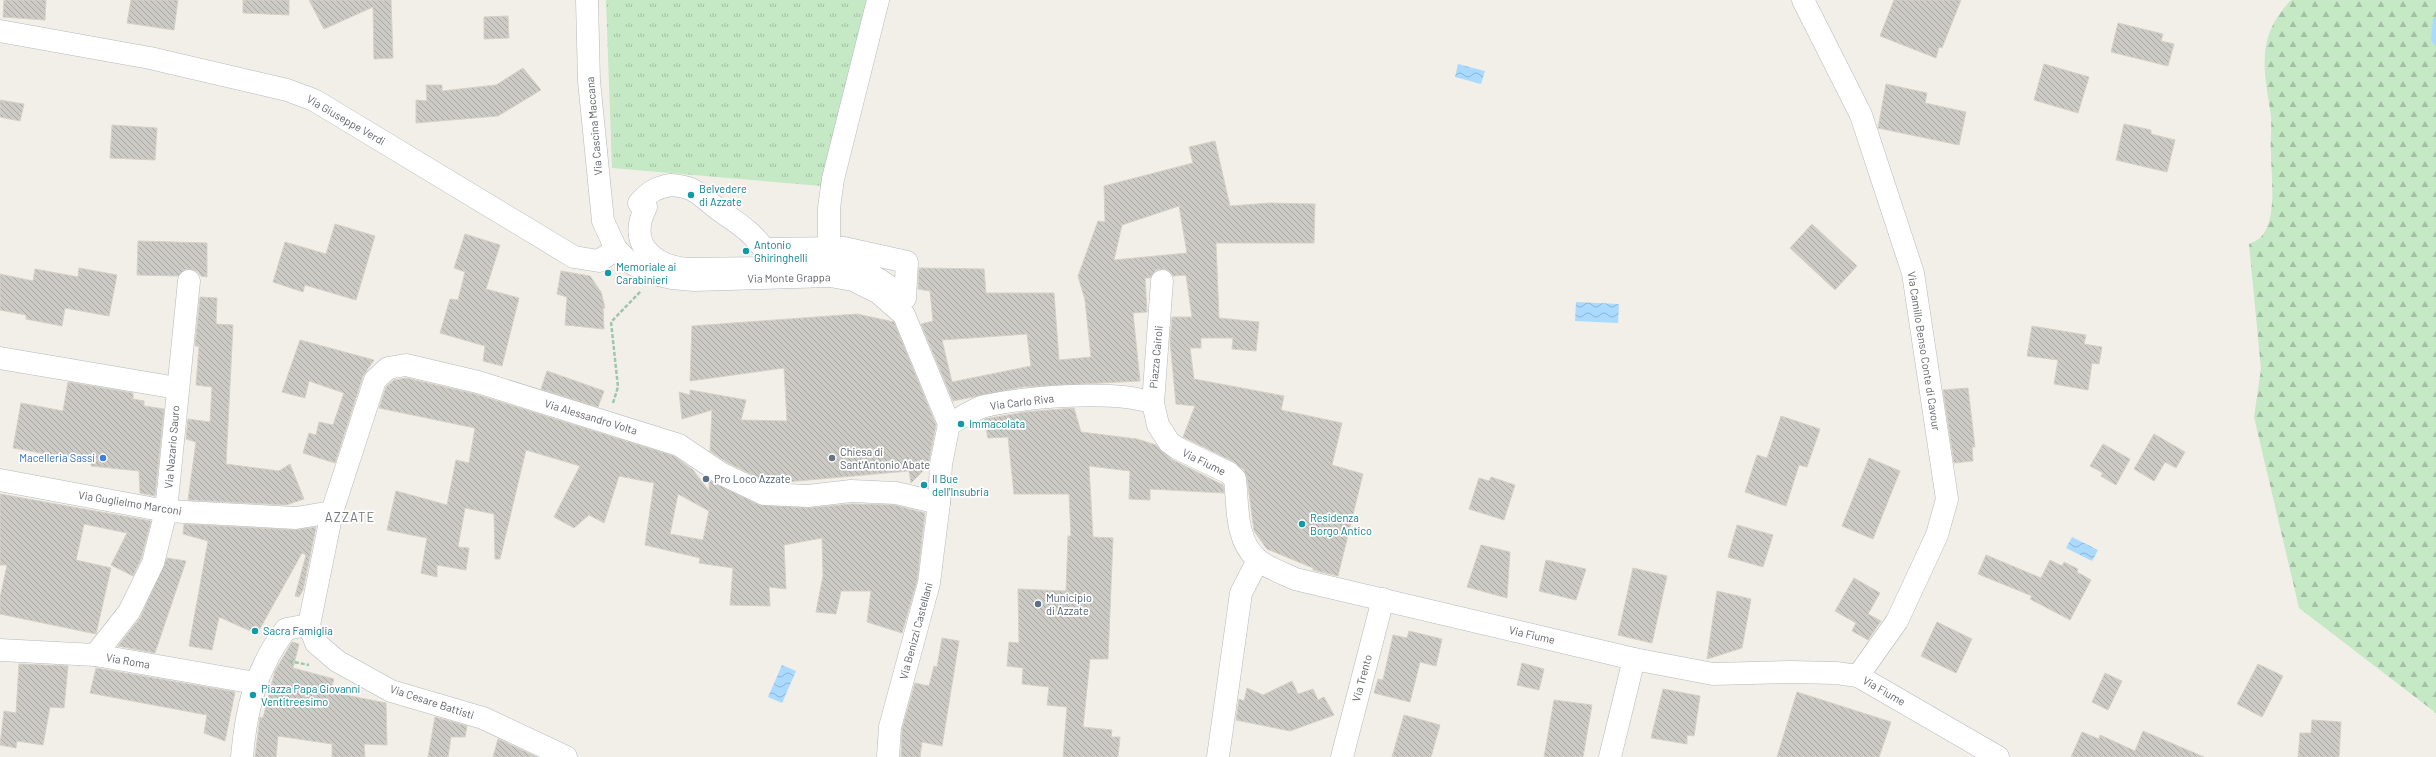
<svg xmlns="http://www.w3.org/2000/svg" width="2436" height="757" font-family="Barlow,sans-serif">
<defs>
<pattern id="grass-tufts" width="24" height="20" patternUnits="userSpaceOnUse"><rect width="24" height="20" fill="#c5e8c5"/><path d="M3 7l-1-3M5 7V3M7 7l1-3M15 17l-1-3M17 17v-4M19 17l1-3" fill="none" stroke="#a3c0a4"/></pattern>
<pattern id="forest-firs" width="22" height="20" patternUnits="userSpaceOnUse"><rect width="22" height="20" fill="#c5e8c5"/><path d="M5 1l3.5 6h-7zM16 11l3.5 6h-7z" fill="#a3c0a4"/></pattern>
<pattern id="water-waves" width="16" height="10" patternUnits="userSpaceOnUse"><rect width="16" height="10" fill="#aadaff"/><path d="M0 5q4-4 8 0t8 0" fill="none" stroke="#8eb4d2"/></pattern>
<pattern id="building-back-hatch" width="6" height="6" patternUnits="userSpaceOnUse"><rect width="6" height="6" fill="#cccac5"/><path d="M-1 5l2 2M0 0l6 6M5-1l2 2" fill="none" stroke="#a9a8a4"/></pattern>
</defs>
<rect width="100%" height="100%" fill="#f1efe8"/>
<polygon fill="url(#grass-tufts)" points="606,0 868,0 821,186 612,168"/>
<path fill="url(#forest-firs)" d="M 2291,0 L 2436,0 L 2436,713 L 2299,608 L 2254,417 L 2261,369 L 2249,244 C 2252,242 2257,241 2260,238 C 2278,221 2271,175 2271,153 C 2270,141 2272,128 2271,117 C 2268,92 2261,66 2267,41 C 2271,25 2280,12 2291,0 Z"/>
<g fill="url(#water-waves)">
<polygon points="1458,64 1485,71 1481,84 1455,77"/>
<polygon points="1576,302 1619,304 1618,323 1575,321"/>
<polygon points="2072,537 2098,550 2092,561 2066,548"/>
<polygon points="782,665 796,671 782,703 768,697"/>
</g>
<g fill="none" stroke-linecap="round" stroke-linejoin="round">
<polyline stroke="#aadaff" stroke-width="6" points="2436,20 2434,39 2436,43"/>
</g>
<g fill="url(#building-back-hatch)" stroke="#d6d1c6" fill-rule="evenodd">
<polygon points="4,0 46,0 45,20 3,17"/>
<polygon points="131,0 178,0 174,30 127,23"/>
<polygon points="243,0 289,0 289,15 243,13"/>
<polygon points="309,0 391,0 393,58 374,59 373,7 324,29"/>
<polygon points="1894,0 1961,0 1942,48 1939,47 1936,58 1880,36"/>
<polygon points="508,16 509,38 484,39 484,17"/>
<polygon points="2118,23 2163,34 2161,41 2174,44 2168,66 2111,52"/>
<polygon points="2044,64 2089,77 2078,113 2034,100"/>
<polygon points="523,68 541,90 498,116 416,123 416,100 427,101 426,85 442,85 442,91 496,85"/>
<polygon points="1886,84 1927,93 1925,103 1966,112 1959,145 1878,128"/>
<polygon points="0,100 24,104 20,121 0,117"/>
<polygon points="2124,124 2151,130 2151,134 2175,140 2167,172 2116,160"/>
<polygon points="112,125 157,128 155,160 110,158"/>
<path d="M 1215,141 L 1230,206 L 1270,203 L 1315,204 L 1314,243 L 1216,243 L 1219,318 L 1259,322 L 1256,351 L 1232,349 L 1233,338 L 1201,338 L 1201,348 L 1190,348 L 1194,379 L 1284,396 L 1281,410 L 1342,423 L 1332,465 L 1363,474 L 1338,576 L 1313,570 L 1313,568 L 1267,549 L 1254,531 L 1247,478 L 1244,470 L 1234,462 L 1183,437 L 1195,406 L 1176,404 L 1170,341 L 1172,317 L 1192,317 L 1186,275 L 1173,276 L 1169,271 L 1163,269 L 1156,270 L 1150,278 L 1145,278 L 1147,312 L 1133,313 L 1140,381 L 1022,387 L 953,401 L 921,324 L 933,321 L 930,291 L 918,289 L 919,268 L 984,269 L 986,293 L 1054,293 L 1059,360 L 1091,357 L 1085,300 L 1078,276 L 1098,221 L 1105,222 L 1104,186 L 1193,163 L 1189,147 ZM 1179,206 L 1187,253 L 1114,260 L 1122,225 ZM 1027,334 L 1031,366 L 952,382 L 942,340 Z"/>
<polygon points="335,224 375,236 356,300 305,285 303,292 273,282 285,242 326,254"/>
<polygon points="1812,224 1857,266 1835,290 1790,248"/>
<polygon points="465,234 500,245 486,289 519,298 502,366 483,361 485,346 440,333 450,299 458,300 465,272 454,268"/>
<polygon points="138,241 207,243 207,277 201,276 197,271 190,269 184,270 178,276 137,275"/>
<polygon points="79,268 117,275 109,316 65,308 62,326 26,319 26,315 0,310 0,274 33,281 35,269 78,277"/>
<polygon points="561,271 590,276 601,292 605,308 603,308 604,329 565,325 567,297 557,294"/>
<polygon points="200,297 217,298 216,324 233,325 226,464 279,471 290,464 304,499 286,505 188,500 196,442 186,439 188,419 210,422 212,387 196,385 199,346 195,346"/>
<polygon points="857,314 894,322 936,425 928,466 911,483 909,471 786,482 767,482 728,463 710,451 712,410 682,419 679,392 690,395 690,390 746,400 741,420 787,421 784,368 690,381 692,326"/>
<polygon points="2032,326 2086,335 2084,344 2102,347 2099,364 2092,363 2088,390 2054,384 2058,360 2027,356"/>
<polygon points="300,340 374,360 363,376 335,463 303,453 309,433 316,435 319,422 333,425 344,393 309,381 305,398 282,392"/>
<polygon points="547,371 604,391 598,407 541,389"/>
<path d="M 406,378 L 475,394 L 674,456 L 693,470 L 709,491 L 709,480 L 759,505 L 808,508 L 851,504 L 894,505 L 925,513 L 917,581 L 902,633 L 867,622 L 871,591 L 841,591 L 836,614 L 816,612 L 823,576 L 822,538 L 784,545 L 786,589 L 769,587 L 770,606 L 730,605 L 733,568 L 699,563 L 700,558 L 645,545 L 654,483 L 619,476 L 604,523 L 589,515 L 574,528 L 554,517 L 580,466 L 526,450 L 500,559 L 495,559 L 494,514 L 465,508 L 458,547 L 469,548 L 466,570 L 437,565 L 437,577 L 421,573 L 427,538 L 387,530 L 396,491 L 447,505 L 456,460 L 469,463 L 475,428 L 379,408 L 386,387 L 394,380 ZM 678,494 L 709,511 L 703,540 L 670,534 Z"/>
<polygon points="68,382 133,393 133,399 144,401 144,406 164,409 155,496 140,493 139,471 91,466 91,462 13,448 21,403 63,411"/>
<polygon points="1968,388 1975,447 1972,447 1973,461 1954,463 1943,390"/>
<polygon points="1074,408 1081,432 1137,439 1156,445 1171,459 1223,485 1224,493 1150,489 1150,500 1129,499 1130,471 1089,466 1093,537 1113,538 1108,659 1090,659 1083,727 1112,730 1111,737 1120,737 1118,757 1063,757 1067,707 1047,705 1049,687 1022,684 1023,668 1007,666 1009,642 1019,643 1018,589 1066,591 1068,536 1071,536 1069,494 1014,494 1008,437 988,438 984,419 1025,412"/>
<polygon points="1781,416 1820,429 1807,467 1799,465 1786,506 1745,492 1757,455 1767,458"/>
<polygon points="2154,434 2185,452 2176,468 2165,462 2154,481 2134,469"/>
<polygon points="2103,444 2130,459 2116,485 2101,476 2103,473 2090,466"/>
<polygon points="1869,458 1900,471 1873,539 1842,526"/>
<polygon points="1491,477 1515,485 1504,520 1469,509 1479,478 1489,481"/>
<polygon points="0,494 151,521 141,559 133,576 111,565 127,533 84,524 76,560 111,568 96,634 0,614 0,598 7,565 0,565"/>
<polygon points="184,524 295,530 316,527 303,590 299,597 295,596 306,555 302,553 257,634 219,617 212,650 189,646 208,541 183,534"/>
<polygon points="1737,525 1773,535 1763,567 1728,557"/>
<polygon points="1481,545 1510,552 1507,598 1467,587"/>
<polygon points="1986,555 2041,578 2050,560 2062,566 2064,562 2078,569 2077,572 2091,580 2070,620 2030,599 2032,596 1978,574"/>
<polygon points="167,558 186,561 155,653 118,646 140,618"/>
<polygon points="1546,560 1586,569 1576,600 1539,591"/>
<polygon points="1633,568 1667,576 1652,643 1618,635"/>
<polygon points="1854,578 1880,593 1868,614 1881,621 1868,640 1852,631 1856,623 1835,611"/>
<polygon points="1717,591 1751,599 1742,648 1707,659"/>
<polygon points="1937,622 1972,639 1956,673 1921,656"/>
<polygon points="1409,631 1442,639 1436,666 1420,662 1410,702 1374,693 1378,679 1383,680 1393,635 1407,638"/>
<polygon points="942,638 959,641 942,746 922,742 920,757 901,757 902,729 915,683 929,686 934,666 937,667"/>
<polygon points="292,642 299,644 293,668 334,679 330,692 386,703 387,745 364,744 365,757 332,757 332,744 278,736 276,757 255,757 260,717 263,718 275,671"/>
<polygon points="1522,663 1544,669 1539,690 1517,685"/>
<polygon points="19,664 68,666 64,708 50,707 43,745 17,741 16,748 0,745 4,711 16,713"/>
<polygon points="2258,664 2283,676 2262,717 2237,704"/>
<polygon points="96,668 235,692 225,741 204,733 207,715 90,693"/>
<polygon points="2105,673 2122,681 2108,710 2092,702"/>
<polygon points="1292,681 1298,694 1313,689 1318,700 1324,697 1334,715 1290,731 1236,720 1239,699 1244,701 1247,688 1263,695"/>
<polygon points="1663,689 1700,696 1694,736 1687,735 1687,744 1651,738"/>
<polygon points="1797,692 1891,722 1879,757 1777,757"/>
<polygon points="1554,700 1592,705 1583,757 1544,757"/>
<polygon points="1404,715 1440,725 1431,757 1392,757"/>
<polygon points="435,717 467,726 465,737 451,737 448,757 428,757"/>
<polygon points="2312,720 2341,722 2339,757 2298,757 2300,733 2311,733"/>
<polygon points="2143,731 2204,757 2071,757 2082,732 2099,739 2100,735 2135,751"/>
<polygon points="498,739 537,757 493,757"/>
</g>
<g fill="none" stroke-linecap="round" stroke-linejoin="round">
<defs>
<g id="minor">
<polyline points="587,0 589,81 603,221 616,249 629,262 650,273 672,278 694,280 830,276 853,280 879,293 904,315 949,424 941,464 939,503 929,583 890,727 888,757"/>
<polyline points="1803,0 1861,115 1913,273 1947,499 1937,535 1897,621 1858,676"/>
<polyline points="0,31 150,58 287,90 314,100 574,257 599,261 616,249"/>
<path d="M 671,185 C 695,187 697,193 714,206 C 734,222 748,227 764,249 L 844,248 L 907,262 L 905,298 C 880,281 873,271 841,267 L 685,269 C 650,264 628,242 646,207 L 639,203 C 649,192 657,187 671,185 Z"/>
<polyline points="829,263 829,208 833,179 878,0"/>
<path d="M 1162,281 L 1153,403 L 1158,425 L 1169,442 L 1177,448 L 1229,473 L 1235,479 C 1238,505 1235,540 1257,559 C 1267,568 1283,573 1295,579 L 1634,659 L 1713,674 L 1791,672 L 1836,673 L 1858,676 L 1998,757"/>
<polyline points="0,358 177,388"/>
<path d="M 949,424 C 960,419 973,409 985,406 C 1026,397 1114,389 1153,403"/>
<polyline points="0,480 166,511 296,518 332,512"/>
<polyline points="0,650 95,655 255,683"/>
<polyline points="95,655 129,612 153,563 166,511 189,281"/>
<path d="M 242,757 C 246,709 256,668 286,629 L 309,625"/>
<polyline points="566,757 483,718 391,691 337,661 316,643 309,625 332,512 375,380 388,368 406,365 478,382 679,445 722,474 764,494 808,496 851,491 896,493 939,503"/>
<polyline points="1218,757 1241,593 1258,560"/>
<polyline points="1342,757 1383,599"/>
<polyline points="1610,757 1634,659"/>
</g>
</defs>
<use href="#minor" stroke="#b5b8bc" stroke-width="23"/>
<g stroke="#9cc7a9" stroke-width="2.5" stroke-dasharray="4 2" stroke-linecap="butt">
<polyline points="613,403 618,387 611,322 641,291"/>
<polyline points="289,661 309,665"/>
</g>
<use href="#minor" stroke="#fff" stroke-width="22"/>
</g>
<g fill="#0f9aa8" stroke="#fff" stroke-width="1.5">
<circle cx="691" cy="195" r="4"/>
<circle cx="746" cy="251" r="4"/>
<circle cx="608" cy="273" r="4"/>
<circle cx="961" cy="424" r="4"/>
<circle cx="924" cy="485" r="4"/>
<circle cx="1302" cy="524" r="4"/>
<circle cx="255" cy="631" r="4"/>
<circle cx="253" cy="695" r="4"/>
</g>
<circle fill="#3f7fe0" stroke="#fff" stroke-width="1.5" cx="103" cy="458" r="4"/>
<circle fill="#6b7280" stroke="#fff" stroke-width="1.5" cx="832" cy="458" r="4"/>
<g fill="#5c6f8a" stroke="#fff" stroke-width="1.5">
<circle cx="706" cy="479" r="4"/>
<circle cx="1038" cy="604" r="4"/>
</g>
<g text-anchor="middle" stroke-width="3.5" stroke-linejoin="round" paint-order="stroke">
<g font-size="11" fill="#5f6368" stroke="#fff">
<text transform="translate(346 120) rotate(30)" y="4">Via Giuseppe Verdi</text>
<text transform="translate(594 126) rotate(-95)" y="4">Via Cascina Maccana</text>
<text transform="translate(789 278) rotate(-1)" y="4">Via Monte Grappa</text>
<text transform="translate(1924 351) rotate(81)" y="4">Via Camillo Benso Conte di Cavour</text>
<text transform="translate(1156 357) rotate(-85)" y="4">Piazza Cairoli</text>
<text transform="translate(1022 402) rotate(-7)" y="4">Via Carlo Riva</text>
<text transform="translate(591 417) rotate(17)" y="4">Via Alessandro Volta</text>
<text transform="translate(172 447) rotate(-85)" y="4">Via Nazario Sauro</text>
<text transform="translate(1204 462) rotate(26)" y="4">Via Fiume</text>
<text transform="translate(130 503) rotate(9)" y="4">Via Guglielmo Marconi</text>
<text transform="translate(916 631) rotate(-75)" y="4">Via Benizzi Castellani</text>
<text transform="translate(1532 635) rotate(13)" y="4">Via Fiume</text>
<text transform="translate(128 661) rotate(10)" y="4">Via Roma</text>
<text transform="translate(1362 678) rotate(-75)" y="4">Via Trento</text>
<text transform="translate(1884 691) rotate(30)" y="4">Via Fiume</text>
<text transform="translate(432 702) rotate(18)" y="4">Via Cesare Battisti</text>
</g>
<g font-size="11" fill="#0d838f" stroke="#fff" text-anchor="start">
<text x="699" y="193">Belvedere<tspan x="699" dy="13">di Azzate</tspan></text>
<text x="754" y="249">Antonio<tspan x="754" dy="13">Ghiringhelli</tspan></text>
<text x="616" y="271">Memoriale ai<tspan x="616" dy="13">Carabinieri</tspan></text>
<text x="969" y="428">Immacolata</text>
<text x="932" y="483">Il Bue<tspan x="932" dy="13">dell'Insubria</tspan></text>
<text x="1310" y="522">Residenza<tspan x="1310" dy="13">Borgo Antico</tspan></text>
<text x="263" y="635">Sacra Famiglia</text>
<text x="261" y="693">Piazza Papa Giovanni<tspan x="261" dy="13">Ventitreesimo</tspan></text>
</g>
<g font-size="11" fill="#5b616d" stroke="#fff" text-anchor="start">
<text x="840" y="456">Chiesa di<tspan x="840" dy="13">Sant'Antonio Abate</tspan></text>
</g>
<g font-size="11" fill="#366cbe" stroke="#fff" text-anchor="end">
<text x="95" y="462">Macelleria Sassi</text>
</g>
<g font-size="11" fill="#4e5e75" stroke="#fff" text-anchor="start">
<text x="714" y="483">Pro Loco Azzate</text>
<text x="1046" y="602">Municipio<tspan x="1046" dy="13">di Azzate</tspan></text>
</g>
<g font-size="13" letter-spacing="1" fill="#70757a" stroke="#fff">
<text x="350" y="522">AZZATE</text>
</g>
</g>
</svg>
